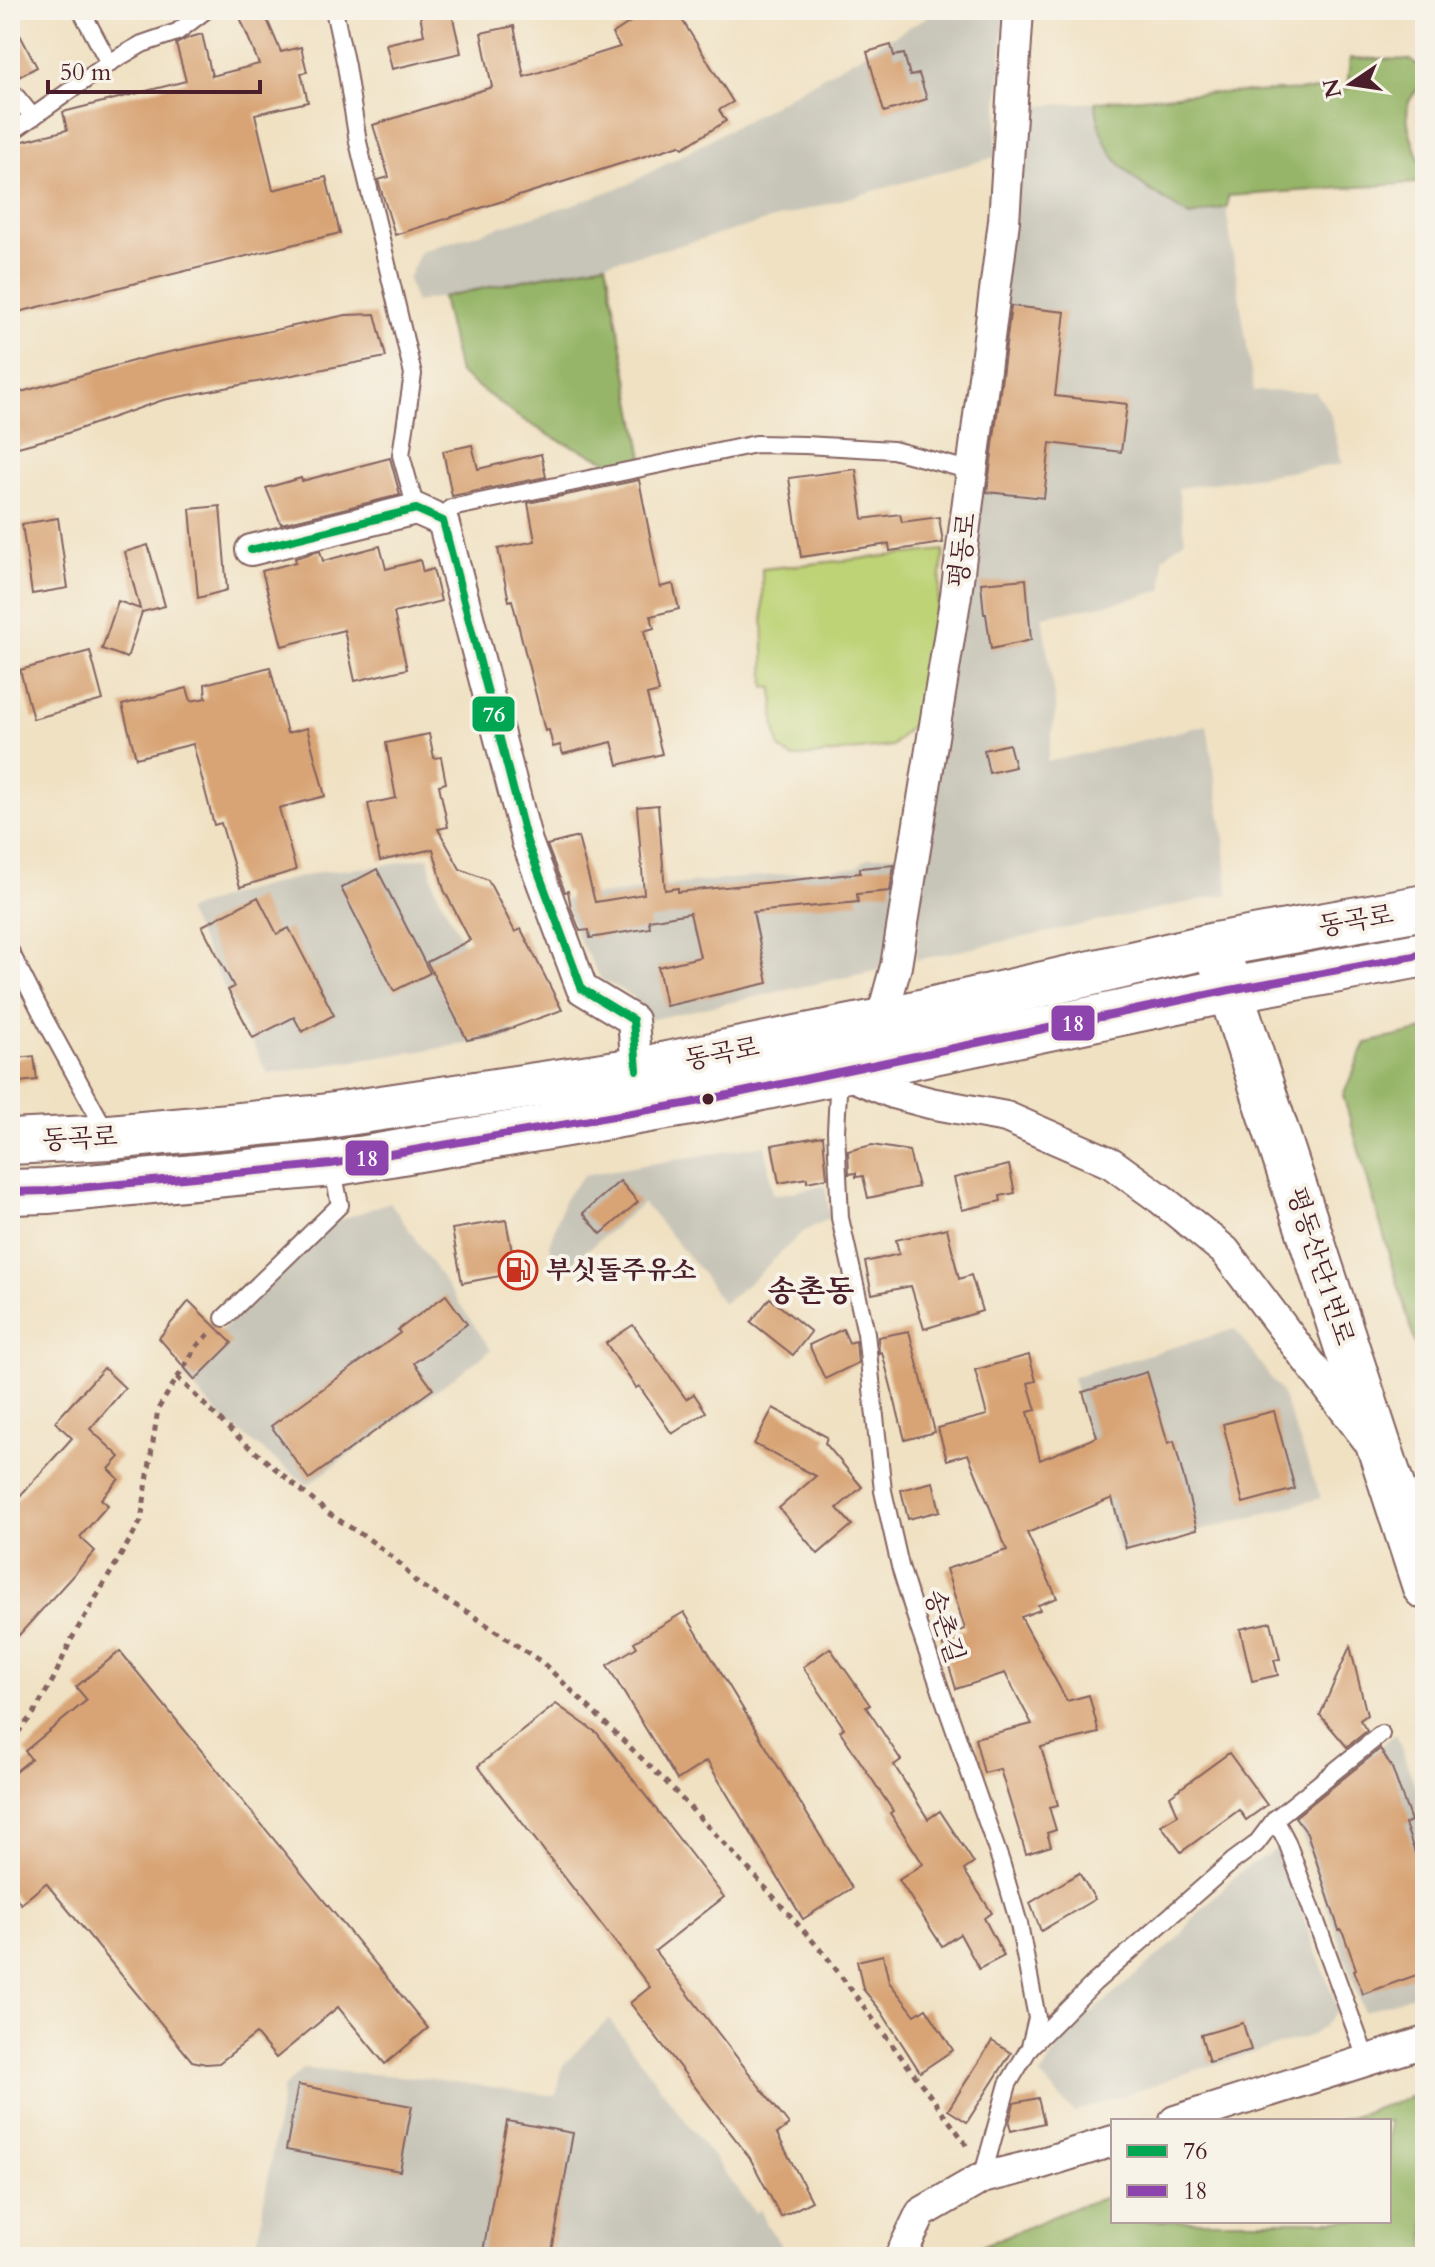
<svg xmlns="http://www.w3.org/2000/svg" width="1435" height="2267" font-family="Cardo,'Noto Serif KR',serif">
<rect width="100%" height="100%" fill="#f7f3e8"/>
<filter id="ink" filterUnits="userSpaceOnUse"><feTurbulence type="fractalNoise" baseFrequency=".0125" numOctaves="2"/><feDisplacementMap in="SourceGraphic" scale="16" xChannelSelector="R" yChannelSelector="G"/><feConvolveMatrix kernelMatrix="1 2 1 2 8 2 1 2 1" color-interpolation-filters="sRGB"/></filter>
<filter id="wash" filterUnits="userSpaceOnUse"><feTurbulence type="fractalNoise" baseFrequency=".006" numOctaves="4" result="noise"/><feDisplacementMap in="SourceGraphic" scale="32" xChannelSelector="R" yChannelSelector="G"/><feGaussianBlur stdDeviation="1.8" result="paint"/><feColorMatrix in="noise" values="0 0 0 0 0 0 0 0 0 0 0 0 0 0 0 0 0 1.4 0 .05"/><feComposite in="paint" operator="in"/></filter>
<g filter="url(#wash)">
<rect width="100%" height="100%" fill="#f0e1c3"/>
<g fill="#c7c4b8">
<polygon points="939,10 1004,10 995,157 677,246 520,282 415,302 408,279 421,251 571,205 627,185 763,111"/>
<polygon points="1095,102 1102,135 1173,205 1190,216 1227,207 1227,216 1254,391 1316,392 1330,413 1342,464 1178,488 1185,539 1163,558 1163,590 1119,602 1042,616 1056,709 1047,762 1207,725 1224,839 1228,894 916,960 921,903 1022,107"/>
<polygon points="903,853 888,968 644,1021 634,997 601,979 578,938 564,900 682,884 856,867 867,858"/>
<polygon points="428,857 435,888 513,1037 268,1074 186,911 230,895 320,872 379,866"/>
<polygon points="765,1145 773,1195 825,1186 830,1217 800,1234 757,1276 723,1304 699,1269 643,1203 560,1273 549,1245 565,1198 584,1175"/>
<polygon points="390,1202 491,1350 308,1485 224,1420 184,1377 185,1370 188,1362 335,1222"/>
<polygon points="1235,1329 1281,1392 1321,1498 1120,1553 1072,1377"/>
<polygon points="1396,1734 1425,1814 1425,1991 1364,2012 1303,1837 1288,1815"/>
<polygon points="1277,1849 1338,2009 1325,2025 1312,2035 1187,2073 1074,2113 1040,2076 1066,2035 1177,1940 1197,1914 1242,1870"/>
<polygon points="609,2019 755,2213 760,2209 767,2225 789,2257 255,2257 283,2088 303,2069 425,2078 556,2096 563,2065"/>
</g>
<polygon fill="#bdd376" stroke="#847950" stroke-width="2" points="944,550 925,710 892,746 793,758 780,749 775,728 773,688 765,687 762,569"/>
<g fill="#96b567" stroke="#706a49" stroke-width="2">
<path d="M 1350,58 L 1411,60 L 1425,71 C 1425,86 1411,92 1408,105 C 1404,126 1416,150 1423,169 L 1416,183 L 1228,196 L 1227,207 L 1190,216 C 1156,194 1117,175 1102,134 C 1099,124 1097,112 1095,102 L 1188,94 L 1347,89 Z"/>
<polygon points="606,263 643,458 612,463 556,439 517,416 459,373 442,297"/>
<polygon points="1425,1030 1425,1377 1343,1095 1366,1043"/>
<polygon points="1425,2092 1425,2257 961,2257 970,2251 1076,2207 1113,2195 1113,2221 1389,2221 1389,2121 1338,2121"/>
</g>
<g id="blocks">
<g fill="#d8a476">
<polygon points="237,10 263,10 281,52 301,47 307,72 301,73 308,102 255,114 273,190 326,177 340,233 10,314 10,150 20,142 67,130 63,112 186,81 176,44 188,38 202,34 212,76 259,64"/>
<polygon points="419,10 451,10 461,53 392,69 386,44 424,35"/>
<polygon points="649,10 676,10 733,102 719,110 726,121 683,148 680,145 395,235 378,180 389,177 373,125 492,87 481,33 514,26 524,77 620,47 612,34"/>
<polygon points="10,16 37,67 15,79 10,78"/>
<polygon points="891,45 894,56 904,54 910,76 919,74 927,99 884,112 867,52"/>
<polygon points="1011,306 1065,312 1055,396 1127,404 1121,452 1050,443 1044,498 987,492"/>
<polygon points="375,314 386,357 163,400 59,436 18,447 10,420 10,395 151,356 346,315"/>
<polygon points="472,445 478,469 541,454 546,477 452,496 443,451"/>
<polygon points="390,458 400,495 281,524 266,488 301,478 302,481"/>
<polygon points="856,469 863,519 900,514 902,522 939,517 943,543 890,551 889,544 801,557 789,478"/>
<polygon points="639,480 660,587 673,584 679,609 651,616 654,628 644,631 659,692 647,695 662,754 618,765 612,742 563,754 560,745 553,747 549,730 545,731 512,600 509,601 498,549 535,541 528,503"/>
<polygon points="220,506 227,590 198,598 190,509"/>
<polygon points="58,518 68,588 32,594 22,524"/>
<polygon points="148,545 165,606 142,612 127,658 102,649 118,601 140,609 125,552"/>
<polygon points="380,546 386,569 420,560 423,572 433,569 441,601 394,613 407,669 355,681 344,630 282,646 262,571 296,562 295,558 320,551 323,561"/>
<polygon points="1026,579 1031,640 991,649 986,614 984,614 981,583"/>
<polygon points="90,651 103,700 33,719 20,670"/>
<polygon points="270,667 287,733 307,728 325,796 279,808 296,870 240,887 221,823 214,825 193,744 136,758 122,705 187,688 191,701 206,698 205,684"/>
<polygon points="429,734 434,758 441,757 446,783 439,785 448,827 438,829 460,869 488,880 515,932 521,929 562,1010 492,1035 467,1040 427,962 470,940 444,890 433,849 380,861 368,804 396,798 386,743"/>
<polygon points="1009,744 1015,767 989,773 984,750"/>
<polygon points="658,805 665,890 678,888 678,892 860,873 860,868 894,865 890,891 857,894 858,902 753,912 768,983 666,1006 658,967 700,957 690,913 649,920 650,928 590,938 589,930 580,931 571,908 568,891 565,892 547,845 578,837 595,902 644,894 637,807"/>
<polygon points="377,869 430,973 394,991 341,888"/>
<polygon points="258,897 277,934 289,928 334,1015 302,1032 294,1017 253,1038 228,990 234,987 202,926"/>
<polygon points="34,1056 37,1080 10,1083 10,1059"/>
<polygon points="823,1136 827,1178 807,1182 807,1178 779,1183 772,1145"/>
<polygon points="872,1145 909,1151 918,1187 868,1198 863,1176 856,1177 856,1173 849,1174 848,1151"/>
<polygon points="1009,1165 1015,1193 1000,1196 1001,1201 962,1210 954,1178"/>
<polygon points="620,1181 638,1202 601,1234 583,1213"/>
<polygon points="506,1220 516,1273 462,1283 452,1229"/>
<polygon points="947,1228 959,1279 971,1275 982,1311 924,1329 911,1286 872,1294 865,1262 899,1254 896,1240"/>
<polygon points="446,1295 467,1324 414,1363 433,1389 309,1479 271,1426 400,1333 398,1330"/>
<polygon points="770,1298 811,1332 793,1355 751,1322"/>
<polygon points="189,1301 232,1343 195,1380 159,1338"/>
<polygon points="633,1325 686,1399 694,1394 706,1412 672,1434 639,1386 636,1388 606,1343"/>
<polygon points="843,1329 849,1343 856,1341 858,1363 825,1379 809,1345"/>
<polygon points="909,1331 935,1432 905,1440 882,1352 879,1353 878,1337"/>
<polygon points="1029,1355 1036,1381 1028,1383 1036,1410 1028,1412 1040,1460 1097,1437 1083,1392 1147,1372 1168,1443 1174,1441 1197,1529 1126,1548 1112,1498 1027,1533 1057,1598 1038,1605 1040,1610 1021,1617 1067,1701 1089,1695 1099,1733 1041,1747 1058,1805 1049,1807 1056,1830 1047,1833 1051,1846 1026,1854 1000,1769 984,1773 975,1738 1032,1724 1005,1673 956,1689 940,1636 965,1629 946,1569 1007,1550 968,1454 947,1460 938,1428 987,1415 975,1370"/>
<polygon points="104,1368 125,1388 90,1429 120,1457 109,1469 119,1479 101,1499 108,1505 80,1537 95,1551 10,1645 10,1507 72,1438 55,1422"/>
<polygon points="773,1408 827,1437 825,1443 862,1487 837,1508 852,1525 818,1554 779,1508 816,1476 754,1444"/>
<polygon points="1274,1411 1295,1489 1243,1503 1223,1424"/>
<polygon points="933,1482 940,1511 908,1519 901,1490"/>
<polygon points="684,1612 852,1888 803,1919 707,1761 677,1780 607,1665 637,1647 634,1642"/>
<polygon points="1271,1622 1280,1659 1274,1660 1278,1675 1252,1681 1240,1629"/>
<polygon points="1350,1646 1367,1715 1360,1720 1367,1731 1347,1747 1320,1715"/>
<polygon points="830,1648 870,1705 866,1707 901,1760 894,1765 928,1819 940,1811 974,1863 964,1870 992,1913 984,1918 1004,1956 979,1969 960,1934 942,1946 899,1880 923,1864 890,1813 893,1811 840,1731 844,1728 803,1667"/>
<polygon points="120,1651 428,2028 385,2064 338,2007 276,2058 256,2034 219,2063 206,2064 192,2061 46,1883 21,1904 10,1890 10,1776 31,1759 25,1751 87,1700 76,1687"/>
<polygon points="556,1704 597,1733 724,1897 655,1951 789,2125 777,2134 812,2201 781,2217 750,2158 630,2003 650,1987 478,1766"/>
<polygon points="1380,1749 1392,1768 1411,1821 1405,1824 1425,1882 1425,1972 1363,1994 1354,1970 1356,1969 1342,1930 1339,1930 1307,1833 1295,1817"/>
<polygon points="1229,1753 1267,1805 1246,1820 1239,1810 1181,1852 1161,1825 1178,1815 1170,1796"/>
<polygon points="1079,1873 1095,1899 1041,1931 1030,1903"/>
<polygon points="883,1955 889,1982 915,2015 926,2008 953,2050 920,2072 881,2011 863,1989 857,1961"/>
<polygon points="1243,2023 1251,2050 1209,2062 1201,2035"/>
<polygon points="992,2041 1011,2053 967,2122 948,2110"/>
<polygon points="298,2085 412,2106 400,2171 286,2150"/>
<polygon points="1038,2098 1044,2123 1011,2131 1009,2123 1014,2103"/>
<polygon points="507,2121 573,2133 551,2257 482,2257"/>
</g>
</g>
</g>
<g filter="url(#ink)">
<use href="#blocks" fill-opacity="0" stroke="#846360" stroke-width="2"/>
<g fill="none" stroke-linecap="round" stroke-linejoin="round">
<defs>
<g id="lane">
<polyline points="81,10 109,63"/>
<polyline points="334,10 346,66 358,142 413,374 401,455 416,509"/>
<polyline points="10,89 33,117"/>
<polyline points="10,133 109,63 142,44 177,32 206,10"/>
<polyline points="443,521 451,508 756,444 805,445 893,450 972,471"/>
<polyline points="10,951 43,1016 107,1133"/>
<polyline points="839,1073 836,1131 840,1218 866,1333 883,1491 900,1566 920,1631 1001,1862 1019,1924 1037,2018 1030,2047 1008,2084 982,2178"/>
<polyline points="224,1318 340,1205 332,1166"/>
<polyline points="1275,1819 1381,1734"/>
<polyline points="1031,2046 1094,1983 1233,1861 1256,1844 1275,1819 1287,1842 1367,2061"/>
</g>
<g id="street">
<polyline points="251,550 416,509 443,521 527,842 582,989 633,1020 637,1070"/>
<polyline points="870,1034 881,1021 896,966 956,595 1004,221 1018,10"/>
<polyline points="840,1071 893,1093 930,1103 1006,1117 1111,1163 1161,1199 1225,1251 1367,1439"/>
<polyline points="1175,2121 1425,2042"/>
<polyline points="900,2257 921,2213 982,2178 1039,2164 1113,2141"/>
</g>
<g id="secondary">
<polyline points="1221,962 1425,1587"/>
<polyline points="10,1142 110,1137 314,1118 637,1070 881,1021 1215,945 1425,907"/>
<polyline points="10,1192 47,1191 331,1164 690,1103 1230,990 1425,954"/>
</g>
</defs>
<use href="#lane" stroke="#846360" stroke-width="20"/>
<use href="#street" stroke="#846360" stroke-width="34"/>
<use href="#secondary" stroke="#846360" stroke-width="48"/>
<g stroke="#846360" stroke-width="5" stroke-dasharray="6 6" stroke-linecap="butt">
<polyline points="177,1377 233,1433 328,1513 370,1540 397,1561 418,1584 469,1613 543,1663 665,1781 755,1876 826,1956 964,2141 968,2150"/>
<polyline points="10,1742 34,1713 54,1678 71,1640 141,1521 158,1409 197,1346 210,1333"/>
</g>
<use href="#lane" stroke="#fff" stroke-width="16"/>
<use href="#street" stroke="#fff" stroke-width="30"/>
<use href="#secondary" stroke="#fff" stroke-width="44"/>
<defs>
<polyline id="bus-1" points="251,550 416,509 443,521 527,842 582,989 633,1020 637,1070"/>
<polyline id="bus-2" points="10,1192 47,1191 331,1164 690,1103 1230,990 1425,954"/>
</defs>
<use href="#bus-1" stroke="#f7f3e8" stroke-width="14"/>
<use href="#bus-2" stroke="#f7f3e8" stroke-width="14"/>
<use href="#bus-1" stroke="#00a651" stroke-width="8"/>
<use href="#bus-2" stroke="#8e44ad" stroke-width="8"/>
</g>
</g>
<defs>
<symbol id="fuel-ring" viewBox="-11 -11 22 22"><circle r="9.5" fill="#f7f3e8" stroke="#c8321e" stroke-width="1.5"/><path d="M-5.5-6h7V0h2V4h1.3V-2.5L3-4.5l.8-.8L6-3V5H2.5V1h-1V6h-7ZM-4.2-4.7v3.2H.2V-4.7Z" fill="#c8321e"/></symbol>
</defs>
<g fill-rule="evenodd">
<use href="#fuel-ring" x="496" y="1248" width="44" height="44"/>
</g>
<circle fill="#4a1f2b" stroke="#f7f3e8" stroke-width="3" cx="708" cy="1099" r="7"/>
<g text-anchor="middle" stroke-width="8" stroke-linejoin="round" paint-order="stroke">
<g font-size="26" fill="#4a1f2b" stroke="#f7f3e8">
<text transform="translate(962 550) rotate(-83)" y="9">평동로</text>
<text transform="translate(1356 920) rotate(-10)" y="9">동곡로</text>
<text transform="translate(722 1053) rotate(-11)" y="9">동곡로</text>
<text transform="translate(80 1138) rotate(-3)" y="9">동곡로</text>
<text transform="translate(1321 1266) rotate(72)" y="9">평동산단1번로</text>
<text transform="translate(945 1626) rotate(72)" y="9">송촌길</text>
</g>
<g font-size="26" font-weight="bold" fill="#4a1f2b" stroke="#f7f3e8" text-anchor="start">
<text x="546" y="1279">부싯돌주유소</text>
</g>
<g font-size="30" font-weight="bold" fill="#4a1f2b" stroke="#f7f3e8">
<text x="811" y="1301">송촌동</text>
</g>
</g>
<g stroke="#f7f3e8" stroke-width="3">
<rect x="471" y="695" width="45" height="38" rx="8" fill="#00a651"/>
<rect x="1050" y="1004" width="46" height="38" rx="8" fill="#8e44ad"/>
<rect x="344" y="1139" width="46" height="38" rx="8" fill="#8e44ad"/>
</g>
<g font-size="22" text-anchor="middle" font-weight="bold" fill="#fff">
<text x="494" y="722">76</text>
<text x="1073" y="1031">18</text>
<text x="367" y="1166">18</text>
</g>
<rect width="1435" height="2267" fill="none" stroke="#f7f3e8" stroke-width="40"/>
<rect x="1111" y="2119" width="280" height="104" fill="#f7f3e8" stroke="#b29e9c" stroke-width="2"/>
<rect x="1127" y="2145" width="40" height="12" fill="#00a651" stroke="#b29e9c" stroke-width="2"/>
<text x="1183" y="2159" font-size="24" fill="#4a1f2b">76</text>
<rect x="1127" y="2185" width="40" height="12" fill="#8e44ad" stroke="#b29e9c" stroke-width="2"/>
<text x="1183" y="2199" font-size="24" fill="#4a1f2b">18</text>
<g transform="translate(1351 84) rotate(257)" stroke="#f7f3e8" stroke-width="6" paint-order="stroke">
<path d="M0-6L14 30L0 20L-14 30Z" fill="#4a1f2b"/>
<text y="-12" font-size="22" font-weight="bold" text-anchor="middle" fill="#4a1f2b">N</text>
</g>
<path d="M48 80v12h212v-12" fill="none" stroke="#4a1f2b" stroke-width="4"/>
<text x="60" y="80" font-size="24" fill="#4a1f2b" stroke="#f7f3e8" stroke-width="6" paint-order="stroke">50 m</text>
</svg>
